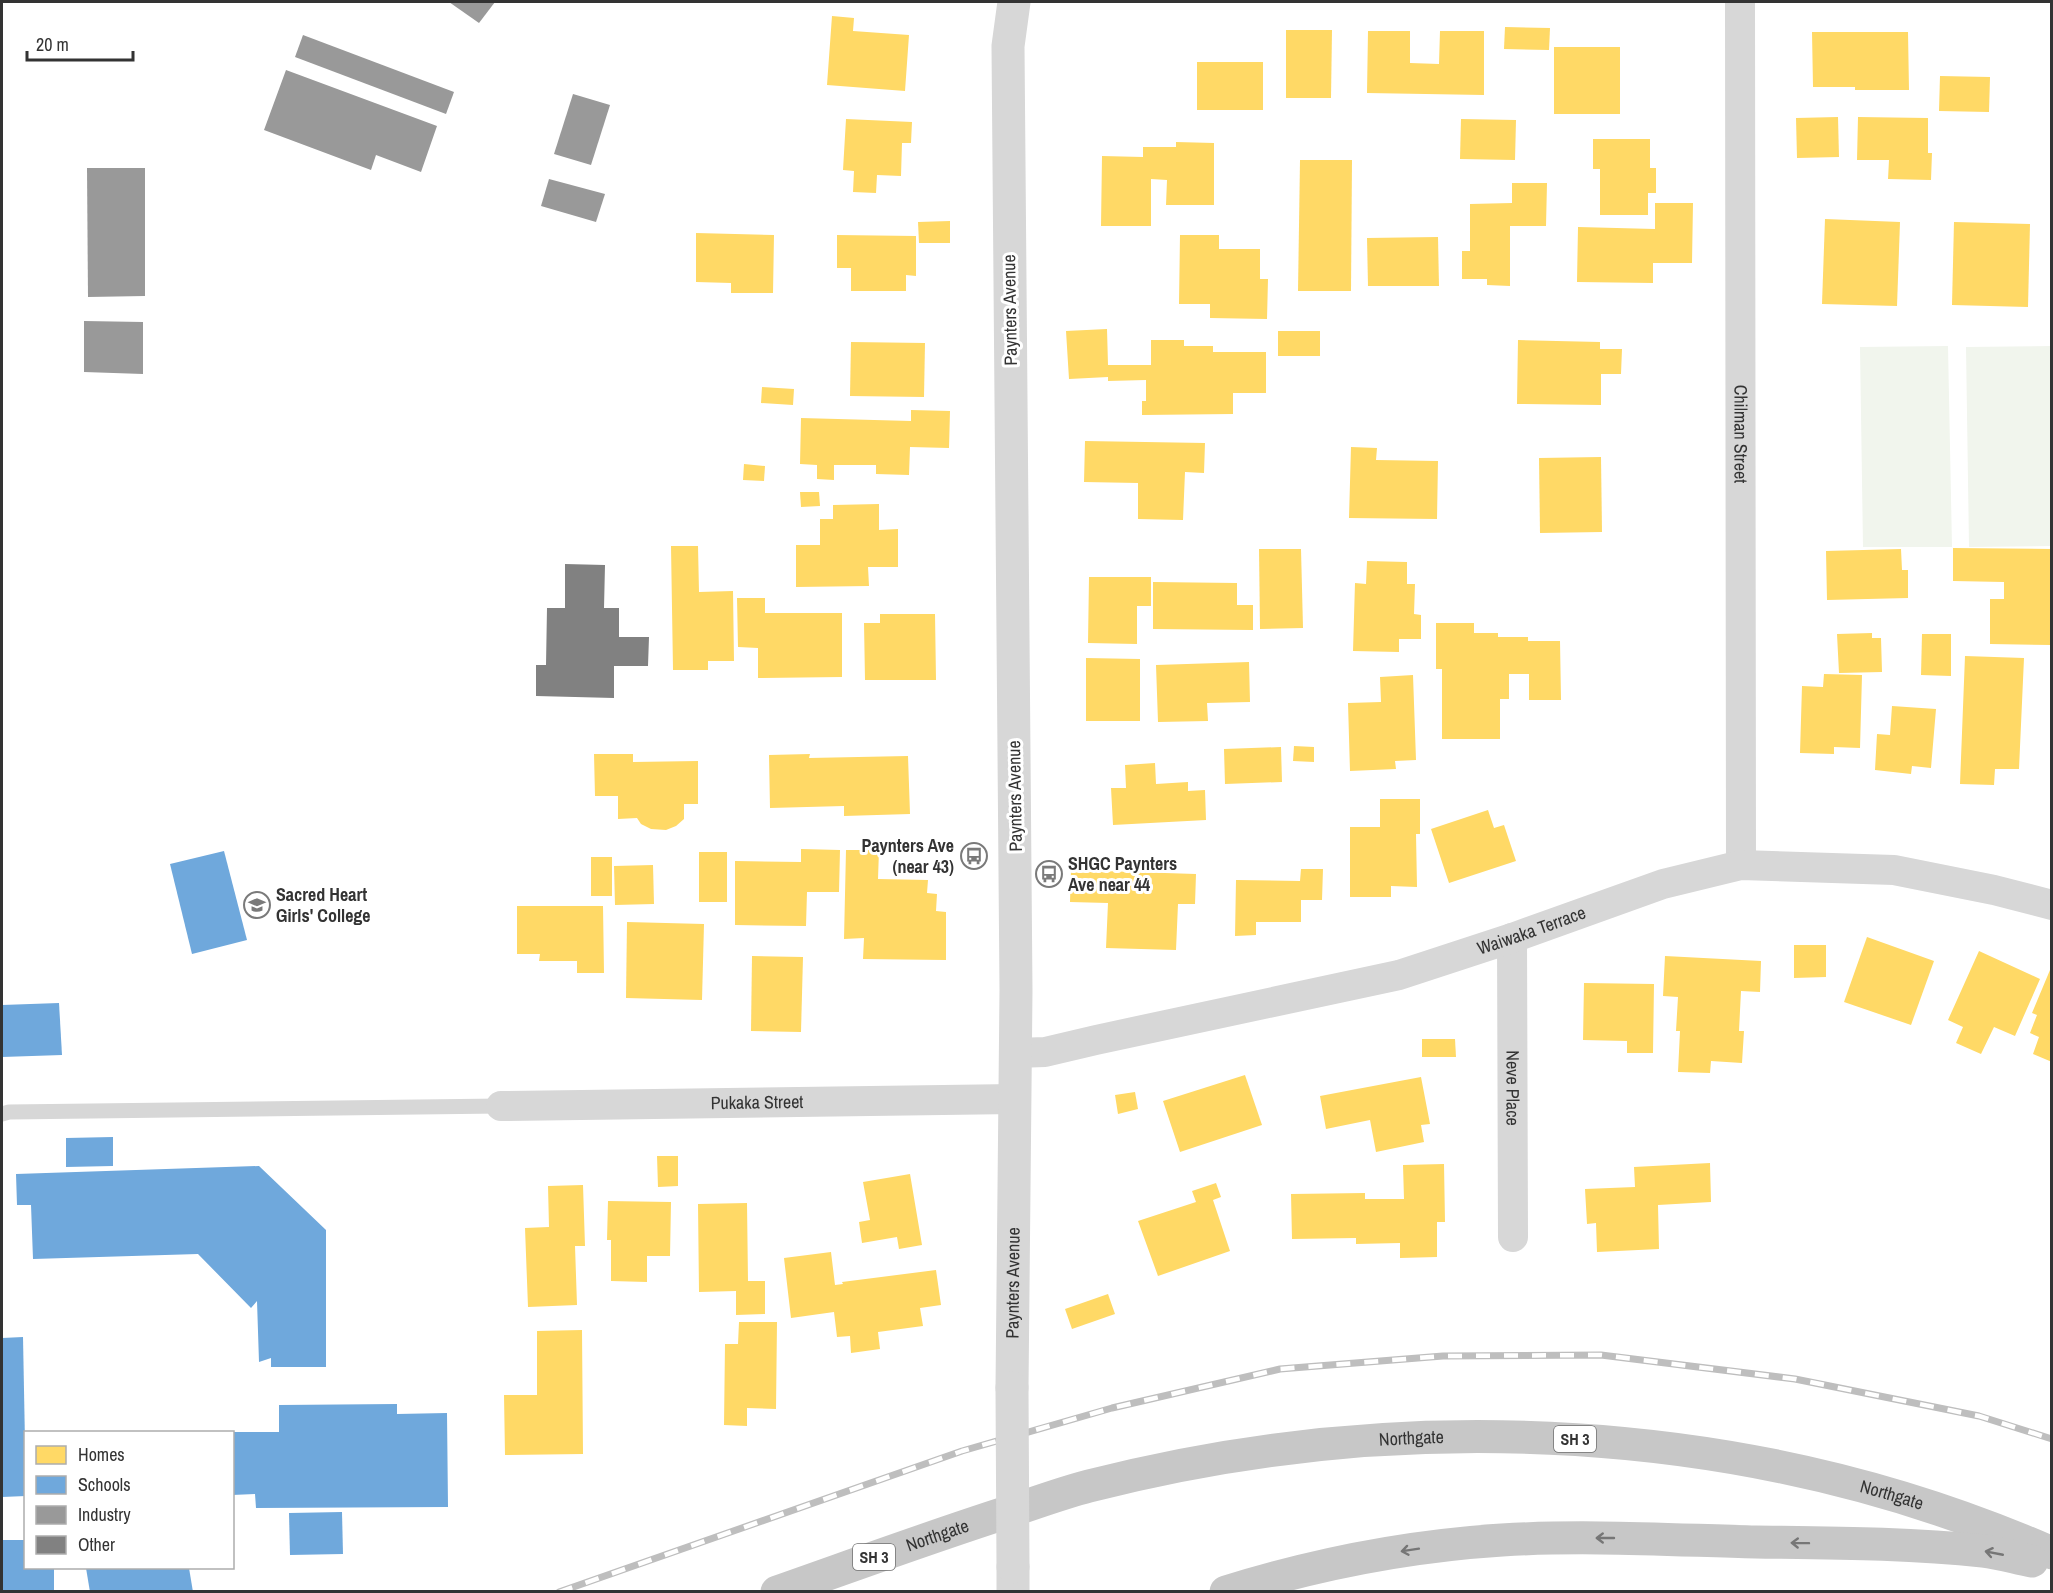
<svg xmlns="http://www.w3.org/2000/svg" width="2053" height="1593" font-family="'Archivo Narrow',sans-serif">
<rect width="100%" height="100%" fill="#fff"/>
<g fill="#f1f5ed">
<polygon points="1948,346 1952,547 1863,547 1860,347"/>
<polygon points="2051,346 2051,546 1969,547 1966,347"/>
</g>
<g fill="#ffd966">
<polygon points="832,16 854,18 853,31 909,35 905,91 827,85"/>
<polygon points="1505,27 1550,28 1549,50 1504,49"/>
<polygon points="1286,30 1332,30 1331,98 1286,98"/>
<polygon points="1368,31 1410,31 1410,63 1439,64 1440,31 1484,31 1484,95 1367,93"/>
<polygon points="1812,32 1908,32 1909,90 1855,90 1855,87 1813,87"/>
<rect x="1554" y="47" width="66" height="67"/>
<rect x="1197" y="62" width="66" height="48"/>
<polygon points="1940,76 1990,77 1989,112 1939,111"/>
<polygon points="1838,117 1839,157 1797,158 1796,118"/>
<polygon points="1858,117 1928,118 1928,153 1932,153 1931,180 1888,179 1889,160 1857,160"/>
<polygon points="846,119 912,122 911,143 902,143 901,176 877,175 876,193 853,192 854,171 843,170"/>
<polygon points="1461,119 1516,120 1515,160 1460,159"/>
<polygon points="1593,139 1650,139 1650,168 1656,168 1656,193 1648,193 1648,215 1600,215 1600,169 1593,169"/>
<polygon points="1176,142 1214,143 1214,205 1166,205 1167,180 1151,179 1151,226 1101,226 1102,156 1143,157 1143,147 1176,147"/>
<polygon points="1300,160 1352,160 1351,291 1298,291"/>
<polygon points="1512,183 1547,183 1546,226 1510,226 1510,286 1487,285 1487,279 1462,279 1462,251 1470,251 1470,204 1512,203"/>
<polygon points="1655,203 1693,203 1692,263 1653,263 1653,283 1577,282 1578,227 1655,229"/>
<polygon points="1825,219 1900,222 1897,306 1822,304"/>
<polygon points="950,221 950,243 919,243 918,222"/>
<polygon points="1954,222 2030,224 2028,307 1952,305"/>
<polygon points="696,233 774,235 773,293 731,293 731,283 696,282"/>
<polygon points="837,235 916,236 916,276 906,275 906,291 851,291 851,268 837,268"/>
<polygon points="1180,235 1219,235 1219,249 1260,249 1260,279 1268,279 1267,319 1210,318 1210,304 1179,304"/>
<polygon points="1438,237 1439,286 1368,286 1367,238"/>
<polygon points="1107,329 1108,365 1151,365 1151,340 1184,340 1184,346 1213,346 1213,352 1266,352 1266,393 1233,393 1233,414 1142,415 1142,401 1146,401 1146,380 1108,381 1108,377 1069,379 1066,331"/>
<rect x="1278" y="331" width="42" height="25"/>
<polygon points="1518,340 1600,342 1600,349 1622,349 1621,374 1601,374 1601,405 1517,404"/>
<polygon points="851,342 925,343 924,397 850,396"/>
<polygon points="762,387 794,389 793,405 761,403"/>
<polygon points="911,410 950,411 949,448 910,447 909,475 876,474 876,465 834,465 834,480 817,479 817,465 800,464 801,418 911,421"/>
<polygon points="1085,441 1205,443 1204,473 1185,472 1183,520 1138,519 1138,483 1084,482"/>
<polygon points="1351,447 1377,448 1376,460 1438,461 1437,519 1349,518"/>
<polygon points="1601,457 1602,532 1540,533 1539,458"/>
<polygon points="744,464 765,466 764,481 743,480"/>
<polygon points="800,492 819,492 820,506 801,507"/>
<polygon points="879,504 879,530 898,529 898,567 868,567 869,586 796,587 796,545 820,545 820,519 833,519 833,505"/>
<polygon points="671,546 698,546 699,592 733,591 734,661 708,661 708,670 673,670"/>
<polygon points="1953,548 2052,549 2052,645 1990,644 1990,599 2004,599 2004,582 1953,581"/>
<polygon points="1259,549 1301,549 1303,628 1260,629"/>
<polygon points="1901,549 1902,570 1908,570 1908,598 1827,600 1826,551"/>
<polygon points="1367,561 1407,562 1407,584 1415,584 1414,614 1421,615 1421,639 1399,639 1399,652 1353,651 1355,583 1366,584"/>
<polygon points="1089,577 1151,577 1151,606 1137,606 1137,644 1088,643"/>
<polygon points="1153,582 1237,583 1237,605 1253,605 1253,630 1153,629"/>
<polygon points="737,598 765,598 765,613 842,613 842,677 758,678 758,648 738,647"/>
<polygon points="880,614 935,614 936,680 865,680 864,623 880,623"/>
<polygon points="1436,623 1474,623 1474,633 1498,633 1498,637 1528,637 1528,641 1560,641 1561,700 1529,700 1529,674 1509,674 1509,699 1500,699 1500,739 1442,739 1442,669 1436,669"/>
<polygon points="1872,633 1872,638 1881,638 1882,672 1839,673 1837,634"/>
<polygon points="1922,634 1951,634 1951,676 1921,675"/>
<polygon points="1965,656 2024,658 2019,769 1995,769 1994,785 1960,784"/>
<polygon points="1086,658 1140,659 1140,721 1086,721"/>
<polygon points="1249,662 1250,702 1207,703 1208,721 1158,722 1156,665"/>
<polygon points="1824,674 1862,675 1860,748 1834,747 1834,754 1800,753 1802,686 1823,687"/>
<polygon points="1413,675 1416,760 1395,761 1396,769 1350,771 1348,703 1381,702 1380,677"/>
<polygon points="1892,706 1936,709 1931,768 1912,766 1911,774 1875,770 1877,734 1890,735"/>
<polygon points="1294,746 1314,747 1314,762 1293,761"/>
<polygon points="1281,747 1282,782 1225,784 1224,749"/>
<polygon points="594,754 633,754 633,762 698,761 698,804 684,804 684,819 676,826 666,830 651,829 641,824 637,818 618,819 618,796 595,796"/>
<polygon points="810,754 809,758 908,756 910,814 844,816 844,806 770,808 769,755"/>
<polygon points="1155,763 1156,784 1188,782 1188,791 1205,790 1206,820 1113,825 1111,788 1126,788 1125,765"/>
<polygon points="1380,799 1420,799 1420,834 1416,834 1417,887 1391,886 1391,897 1350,897 1350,827 1380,827"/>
<polygon points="1488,810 1494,828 1504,825 1516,861 1449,883 1431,829"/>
<polygon points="801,849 840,850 839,892 807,892 806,926 735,925 735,861 801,862"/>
<polygon points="846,850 879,850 878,879 928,880 927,893 937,894 936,911 946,912 946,960 863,959 864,938 844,939"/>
<rect x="699" y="852" width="28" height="50"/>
<rect x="591" y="857" width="21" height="39"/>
<polygon points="653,865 654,904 615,905 614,866"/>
<polygon points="1301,869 1323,869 1322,900 1301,900 1301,922 1256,922 1256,935 1235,936 1236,880 1300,881"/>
<polygon points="1071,870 1196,874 1195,904 1178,904 1176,950 1106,948 1108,903 1070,902"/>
<polygon points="517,906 603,906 604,973 577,973 577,961 539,961 540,954 517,954"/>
<polygon points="627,922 704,924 702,1000 626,998"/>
<polygon points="1867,937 1934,961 1911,1025 1844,1002"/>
<polygon points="1794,945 1826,945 1826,977 1794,978"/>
<polygon points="1979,951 2040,979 2015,1036 1994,1027 1981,1054 1956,1043 1963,1027 1948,1020"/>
<polygon points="752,956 803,957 801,1032 751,1031"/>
<polygon points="1665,956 1761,961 1760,992 1741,991 1739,1031 1744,1031 1742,1063 1711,1061 1710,1073 1678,1072 1680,1031 1676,1031 1678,997 1663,996"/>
<polygon points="2050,970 2052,971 2052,1062 2033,1054 2039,1037 2030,1033 2037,1015 2032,1013"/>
<polygon points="1584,983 1654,984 1653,1053 1627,1053 1627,1041 1583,1040"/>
<polygon points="1422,1039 1455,1039 1456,1057 1422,1057"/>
<polygon points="1245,1075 1262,1125 1180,1152 1163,1101"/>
<polygon points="1421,1077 1430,1124 1421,1125 1424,1142 1376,1152 1370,1120 1326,1129 1320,1096"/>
<polygon points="1135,1092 1138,1109 1118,1114 1115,1095"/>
<polygon points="657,1156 678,1156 678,1186 658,1187"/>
<polygon points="1710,1163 1711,1202 1658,1205 1659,1249 1597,1252 1596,1223 1587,1224 1585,1189 1635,1187 1634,1167"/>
<polygon points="1444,1164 1445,1222 1437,1222 1437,1257 1400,1258 1400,1243 1356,1244 1356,1238 1292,1239 1291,1194 1365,1193 1365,1199 1404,1199 1403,1165"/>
<polygon points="910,1174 922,1245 899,1249 897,1237 862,1243 859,1222 870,1220 863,1182"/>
<polygon points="1216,1183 1221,1197 1213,1200 1230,1251 1158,1276 1138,1221 1196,1202 1192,1191"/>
<polygon points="583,1185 585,1246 575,1246 577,1305 528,1307 525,1228 549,1227 548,1186"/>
<polygon points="608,1201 671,1202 670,1256 647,1256 647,1282 611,1281 611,1240 607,1240"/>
<polygon points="747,1203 748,1281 765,1281 765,1314 736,1315 736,1291 699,1292 698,1204"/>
<polygon points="831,1252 835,1285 843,1284 842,1282 936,1270 941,1305 920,1308 923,1326 878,1332 880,1349 851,1353 850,1336 837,1337 834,1312 791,1318 784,1258"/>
<polygon points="1108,1294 1115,1314 1072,1329 1065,1309"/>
<polygon points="739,1322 777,1322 776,1409 747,1408 747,1426 724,1425 725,1344 738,1344"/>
<polygon points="582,1330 583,1454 505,1455 504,1395 537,1395 537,1331"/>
</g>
<g fill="#6fa8dc">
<polygon points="224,851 247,940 192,954 170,864"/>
<polygon points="59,1003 62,1055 2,1057 2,1005"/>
<polygon points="113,1137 113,1166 66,1167 66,1138"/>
<polygon points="259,1166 326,1230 326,1367 271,1367 271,1358 259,1362 257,1301 251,1308 198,1254 33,1259 31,1205 17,1205 16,1174"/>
<polygon points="23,1337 26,1496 2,1497 2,1338"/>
<polygon points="397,1404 397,1414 447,1413 448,1507 256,1508 255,1494 232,1495 232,1432 279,1432 279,1405"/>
<polygon points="342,1512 343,1554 290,1555 289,1513"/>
<polygon points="2,1540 26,1540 26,1568 54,1568 54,1592 2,1592"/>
<polygon points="86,1568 189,1568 193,1592 90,1592"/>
</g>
<g fill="#999">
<polygon points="449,2 495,2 479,23"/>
<polygon points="303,35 454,92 446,114 295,57"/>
<polygon points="286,70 437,126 421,172 376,155 371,170 264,130"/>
<polygon points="573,94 610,105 591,165 554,154"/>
<polygon points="87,168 145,168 145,296 88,297"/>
<polygon points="549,179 605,194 596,222 541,206"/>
<polygon points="84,321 143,322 143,374 84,372"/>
</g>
<polygon fill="#818181" points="565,564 605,565 604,608 619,608 619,637 649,637 648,666 614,666 614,698 536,696 536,665 546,665 547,608 565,608"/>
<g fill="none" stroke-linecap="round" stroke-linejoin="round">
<polyline stroke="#d7d7d7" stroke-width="15" points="2,1114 9,1112 501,1106"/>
<g stroke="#d7d7d7" stroke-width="30">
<path id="s1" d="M 1740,2 L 1741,865"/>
<path id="s2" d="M 1512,938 L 1513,1237"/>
<path id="s3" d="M 1015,1053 L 1045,1052 L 1096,1040 L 1399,975 L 1512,938 L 1663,884 L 1741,865 L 1894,870 L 1994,890 L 2052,905"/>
<path id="s4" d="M 501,1106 L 1015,1099"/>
</g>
<g stroke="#d7d7d7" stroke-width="33">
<path id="s5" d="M 1012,1388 L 1016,990 L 1008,46 L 1014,2"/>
<polyline points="1013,1592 1013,1567"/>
</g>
<g stroke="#c7c7c7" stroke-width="33">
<path id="s6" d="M 777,1592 C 854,1565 930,1537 1008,1512 C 1035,1503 1062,1493 1089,1486 C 1405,1405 1751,1421 2052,1553"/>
<path d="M 1226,1592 C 1316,1564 1408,1546 1502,1540 C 1587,1535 1672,1540 1756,1542 C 1832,1543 1908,1543 1983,1551 C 2000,1553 2016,1558 2032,1561"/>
</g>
<defs>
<polyline id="rail" points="559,1592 962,1451 1112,1408 1280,1369 1443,1356 1601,1355 1795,1379 1979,1416 2052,1439"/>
</defs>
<use href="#rail" stroke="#bebebe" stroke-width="7"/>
<use href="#rail" stroke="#fff" stroke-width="4.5" stroke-dasharray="14" stroke-linecap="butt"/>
<polyline stroke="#d7d7d7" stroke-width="33" points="1012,1388 1013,1567"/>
</g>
<defs><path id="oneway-shaft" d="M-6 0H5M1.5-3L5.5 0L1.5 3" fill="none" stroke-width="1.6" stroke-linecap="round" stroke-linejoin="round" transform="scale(1.5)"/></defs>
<g stroke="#767676">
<use href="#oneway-shaft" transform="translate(1605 1538) rotate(-180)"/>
<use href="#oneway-shaft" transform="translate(1800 1543) rotate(-179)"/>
<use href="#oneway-shaft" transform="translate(1410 1550) rotate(171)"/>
<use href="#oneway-shaft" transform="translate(1994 1553) rotate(-169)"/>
</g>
<defs>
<symbol id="bus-ring" viewBox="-11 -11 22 22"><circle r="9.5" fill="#fff" stroke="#7a7a7a" stroke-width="1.5"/><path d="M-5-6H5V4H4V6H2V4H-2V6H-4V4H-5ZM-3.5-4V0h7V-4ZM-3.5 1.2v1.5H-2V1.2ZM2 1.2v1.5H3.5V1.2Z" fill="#7a7a7a"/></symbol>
<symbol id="school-ring" viewBox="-11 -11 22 22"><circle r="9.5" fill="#fff" stroke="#7a7a7a" stroke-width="1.5"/><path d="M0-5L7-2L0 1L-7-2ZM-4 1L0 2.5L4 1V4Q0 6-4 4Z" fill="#7a7a7a"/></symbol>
</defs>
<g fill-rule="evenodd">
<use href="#bus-ring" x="959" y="841" width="30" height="30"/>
<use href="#bus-ring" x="1034" y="859" width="30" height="30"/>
<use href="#school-ring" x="242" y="890" width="30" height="30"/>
</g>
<g text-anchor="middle" stroke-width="6" stroke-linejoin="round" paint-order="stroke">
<g fill="#fff" stroke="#707070" stroke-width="1.5">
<rect x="1554" y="1426" width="42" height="26" rx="4.5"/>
<rect x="853" y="1544" width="42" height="26" rx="4.5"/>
</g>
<g font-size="16" font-weight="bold" fill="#333">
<text x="1575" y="1445">SH 3</text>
<text x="874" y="1563">SH 3</text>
</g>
<g font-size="18" fill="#333" stroke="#fff">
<text transform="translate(1010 310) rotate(-91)" y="6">Paynters Avenue</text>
<text dy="6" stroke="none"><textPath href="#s1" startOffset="432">Chilman Street</textPath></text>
<text transform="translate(1015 796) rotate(-91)" y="6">Paynters Avenue</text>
<text dy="6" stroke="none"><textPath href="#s3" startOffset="532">Waiwaka Terrace</textPath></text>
<text dy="6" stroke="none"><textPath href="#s2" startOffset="150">Neve Place</textPath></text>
<text dy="6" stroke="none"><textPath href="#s4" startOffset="256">Pukaka Street</textPath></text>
<text dy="6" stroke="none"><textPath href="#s5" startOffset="105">Paynters Avenue</textPath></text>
<text dy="6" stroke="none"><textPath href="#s6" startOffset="656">Northgate</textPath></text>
<text dy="6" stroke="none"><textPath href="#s6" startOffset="1142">Northgate</textPath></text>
<text dy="6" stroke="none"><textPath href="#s6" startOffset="170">Northgate</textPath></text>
</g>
<g font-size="18" font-weight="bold" fill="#333" stroke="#fff" text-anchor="start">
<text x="954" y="852" text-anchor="end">Paynters Ave<tspan x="954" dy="21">(near 43)</tspan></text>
<text x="1068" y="870">SHGC Paynters<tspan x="1068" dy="21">Ave near 44</tspan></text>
<text x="276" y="901">Sacred Heart<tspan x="276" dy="21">Girls' College</tspan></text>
</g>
</g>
<rect width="2053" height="1593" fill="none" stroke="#333333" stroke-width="6"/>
<rect x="24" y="1431" width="210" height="138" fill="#ffffff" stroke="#adadad" stroke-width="1.5"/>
<rect x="36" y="1446" width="30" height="18" fill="#ffd966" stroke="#adadad" stroke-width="1.5"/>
<text x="78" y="1461" font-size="18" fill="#333333">Homes</text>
<rect x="36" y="1476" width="30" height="18" fill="#6fa8dc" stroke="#adadad" stroke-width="1.5"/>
<text x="78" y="1491" font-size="18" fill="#333333">Schools</text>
<rect x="36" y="1506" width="30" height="18" fill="#999999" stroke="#adadad" stroke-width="1.5"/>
<text x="78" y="1521" font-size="18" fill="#333333">Industry</text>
<rect x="36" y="1536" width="30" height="18" fill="#818181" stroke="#adadad" stroke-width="1.5"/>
<text x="78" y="1551" font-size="18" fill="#333333">Other</text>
<path d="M27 51v9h106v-9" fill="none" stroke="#333333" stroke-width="3"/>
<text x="36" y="51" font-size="18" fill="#333333" stroke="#ffffff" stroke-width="4.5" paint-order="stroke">20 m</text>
</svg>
